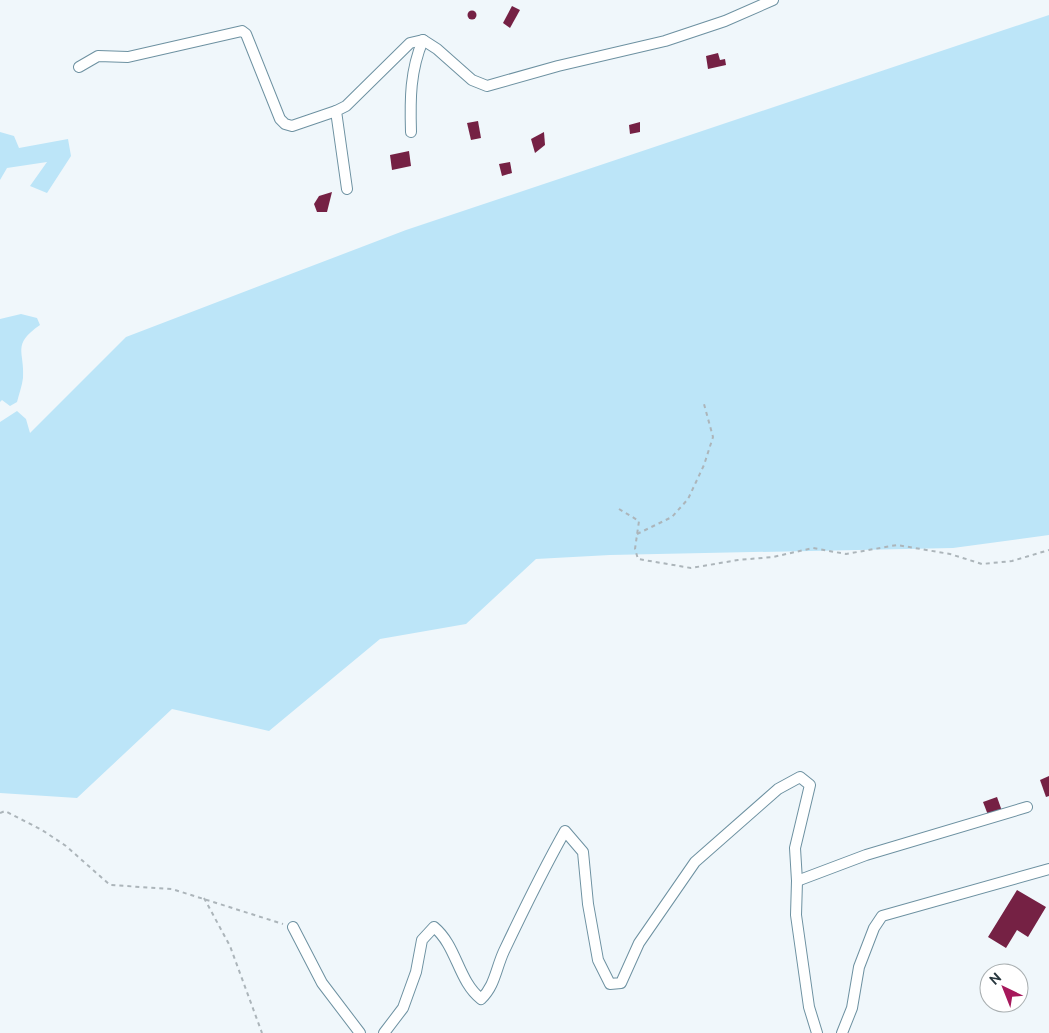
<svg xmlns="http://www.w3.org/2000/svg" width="1049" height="1033" font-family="Ubuntu,sans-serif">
<rect width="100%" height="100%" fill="#f0f7fb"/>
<g fill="#bce5f8">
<polygon points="1049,15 1049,535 953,548 610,555 536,559 466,624 380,639 269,731 172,709 77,798 0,793 0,422 17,411 26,419 30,433 126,337 406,230"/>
<polygon points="0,132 14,136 19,148 68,139 71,156 47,193 30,186 47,162 7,168 0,180"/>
<path d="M 21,314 L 37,318 L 40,325 C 11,345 25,351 23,378 C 22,386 19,394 17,402 L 10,406 L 2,400 L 0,402 L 0,319 Z"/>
</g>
<g fill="#752144">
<polygon points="512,6 520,10 510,28 503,23"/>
<circle cx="472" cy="15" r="4.5"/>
<polygon points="718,53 720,60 725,59 726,65 708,69 706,56"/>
<polygon points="478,121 481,138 471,140 467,123"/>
<polygon points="640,122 640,132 630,134 629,125"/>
<polygon points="544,132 545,145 535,153 531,139"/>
<polygon points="409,151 411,166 392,170 390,155"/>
<polygon points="510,162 512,173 502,176 499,164"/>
<polygon points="332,192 327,212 317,212 314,204 319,196"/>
<polygon points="1049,776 1049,796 1046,797 1040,780"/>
<polygon points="997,797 1002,811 988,815 983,802"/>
<polygon points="1017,890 1046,907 1028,937 1017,930 1006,948 988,937"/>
</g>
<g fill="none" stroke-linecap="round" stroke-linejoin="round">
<defs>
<g id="street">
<polyline points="79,67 98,56 128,57 242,31 246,34 280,119 285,124 292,126 336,111"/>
<path d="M 411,132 C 410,99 410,71 423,40"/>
<polyline points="347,189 336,111 346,106 410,43 423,40 437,49 472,80 487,86 558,66 665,41 725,21 773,0"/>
<polyline points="797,881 866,855 1027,807"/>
<polyline points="293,927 322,983 360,1033"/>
<path d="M 384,1033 L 403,1008 L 416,972 L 422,940 L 434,927 C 457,946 458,981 481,999 C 495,986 496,968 504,951 C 523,911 543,870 565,831 L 583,852 L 588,904 L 598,960 L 610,984 L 621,983 L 639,943 L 695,862 L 778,789 L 800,777 L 810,785 L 795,848 L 797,881 L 796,915 L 809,1007 L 817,1033"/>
<polyline points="842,1033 852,1008 859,967 874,928 882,916 1049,869"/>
</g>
</defs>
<use href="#street" stroke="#6d91a1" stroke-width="12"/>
<g stroke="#acb5ba" stroke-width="2" stroke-dasharray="4 4" stroke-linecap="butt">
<polyline points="619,509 639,521 635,549 638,559 691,568 738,560 773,557 813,548 846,554 897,545 950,554 982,564 1012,561 1049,550"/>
<polyline points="637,534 672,517 688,499 704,465 713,437 704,404"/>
<polyline points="0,813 5,811 42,830 66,846 110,885 172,889 283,924"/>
<polyline points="204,898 230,946 262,1033"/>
</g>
<use href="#street" stroke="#fff" stroke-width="10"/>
</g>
<g transform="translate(1004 988) rotate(317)"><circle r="24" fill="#ffffff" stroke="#a9afb1"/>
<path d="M0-4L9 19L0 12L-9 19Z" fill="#a6185b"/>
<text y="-8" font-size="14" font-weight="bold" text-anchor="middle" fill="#27363d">N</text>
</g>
</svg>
